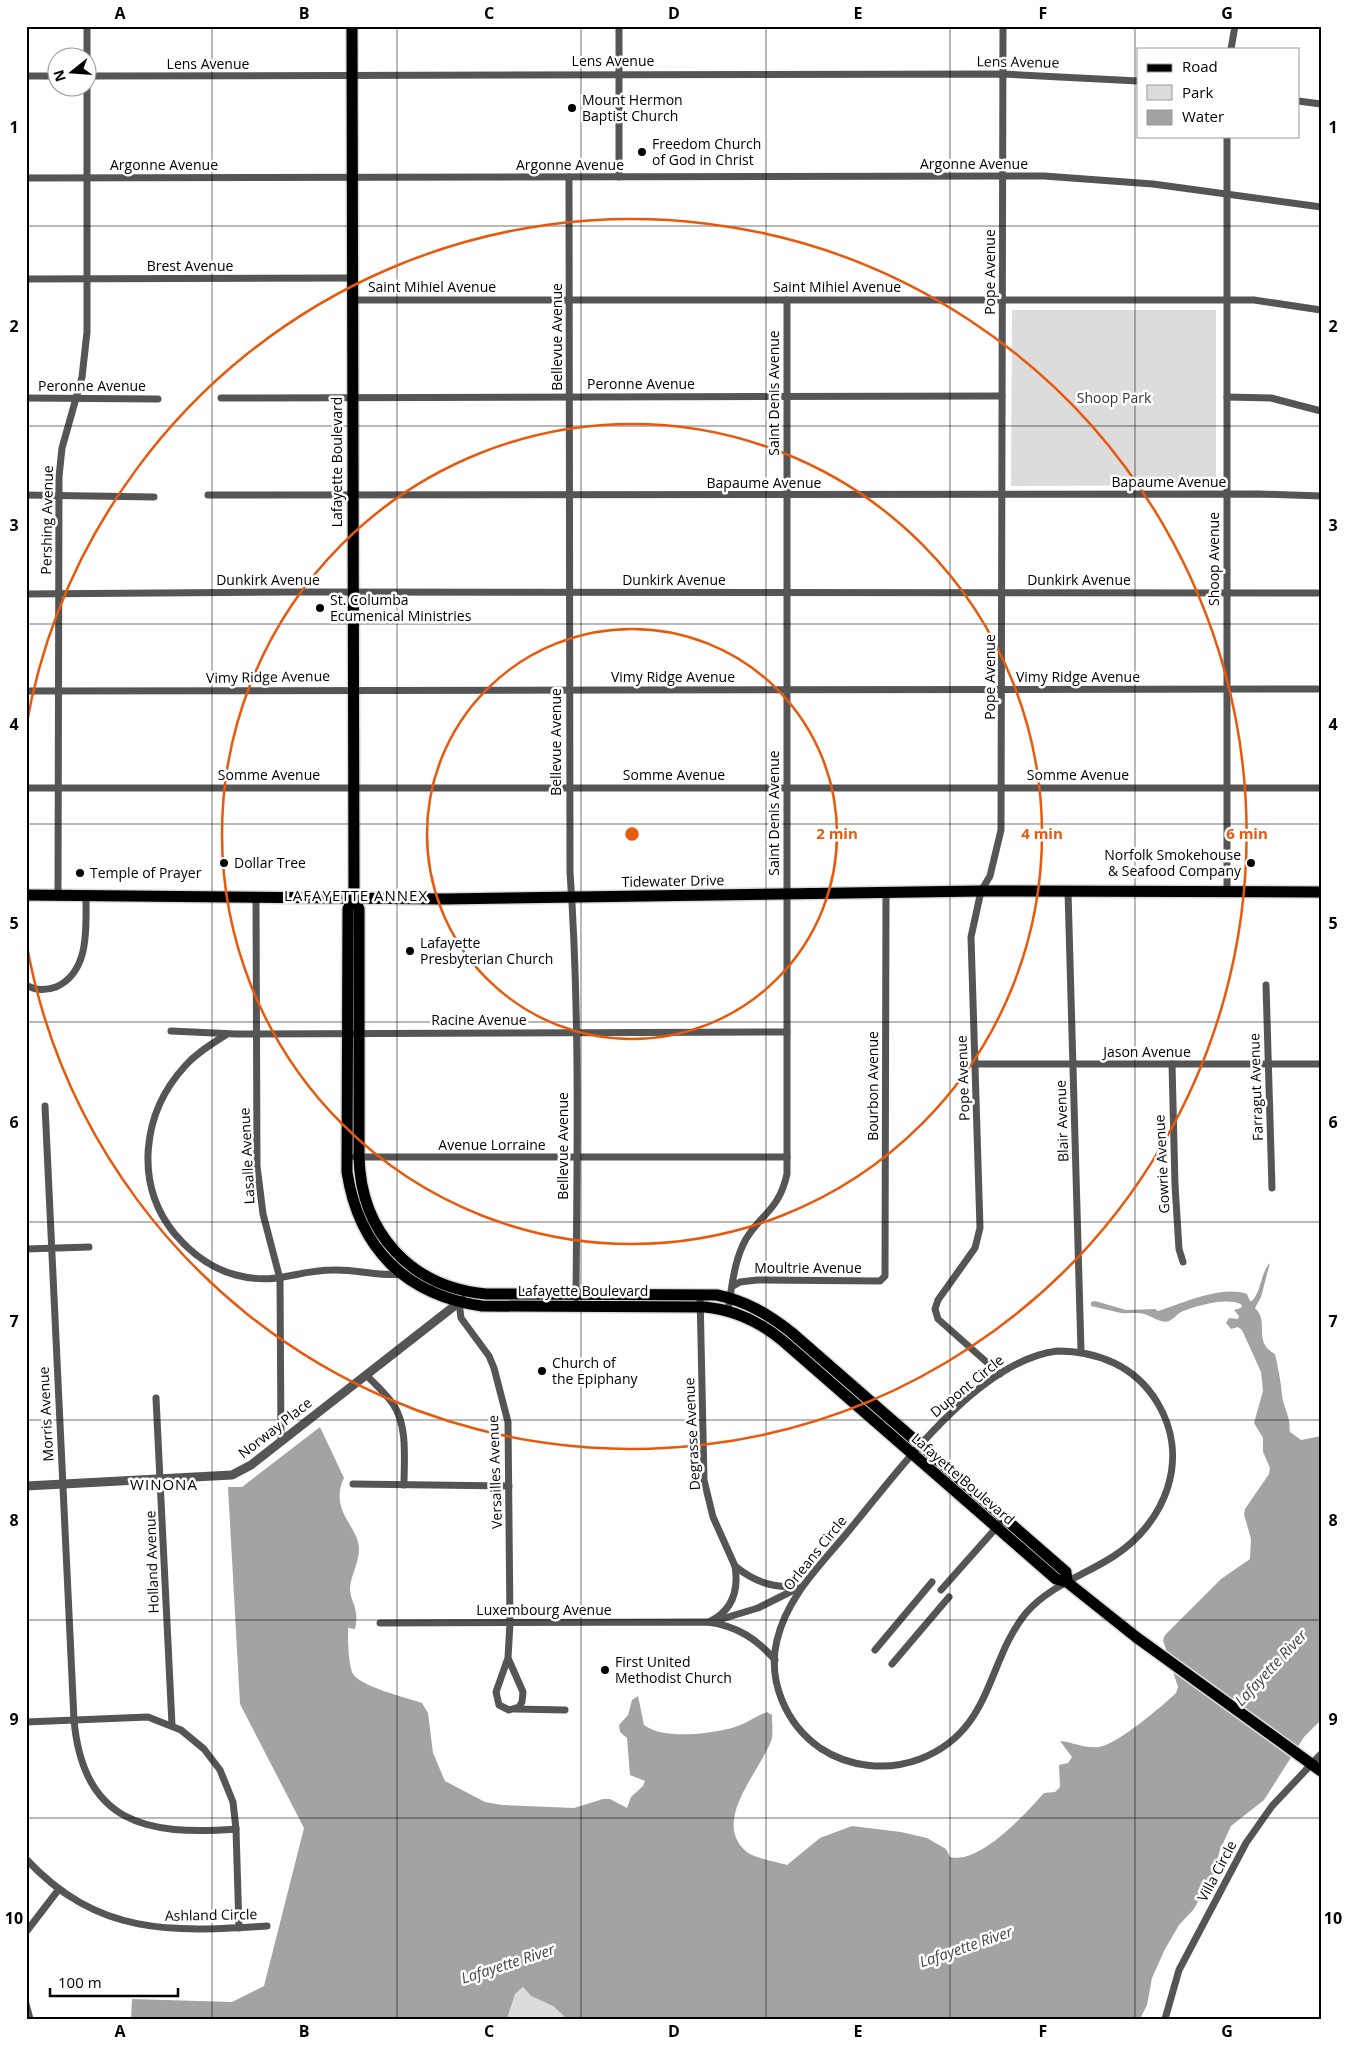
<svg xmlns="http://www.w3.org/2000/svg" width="1347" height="2045" font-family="'Open Sans',sans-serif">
<rect width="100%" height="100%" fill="#fff"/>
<g fill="#dcdcdc">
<polygon points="1012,310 1216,310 1216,485 1011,486"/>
<polygon points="523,1987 531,1996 553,2006 567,2019 507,2019 515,1994"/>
</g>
<path fill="#a3a3a3" d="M 1270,1263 L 1261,1297 L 1255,1308 C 1270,1321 1252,1342 1275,1354 C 1278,1367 1281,1382 1282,1395 C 1283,1404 1288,1414 1289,1421 C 1290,1425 1289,1428 1290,1432 L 1301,1440 L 1321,1436 L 1321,1720 L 1304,1737 L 1264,1800 L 1231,1826 L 1220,1850 L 1209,1888 L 1204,1890 L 1194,1909 L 1179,1925 L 1165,1949 L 1152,1978 L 1147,2005 L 1140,2019 L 567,2019 L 553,2006 L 531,1996 L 523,1987 L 515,1994 L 507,2019 L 131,2019 L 132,1999 L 232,2002 L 264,1986 L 304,1828 L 240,1704 L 228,1487 L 242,1487 L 320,1427 L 344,1478 C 328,1511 360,1527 359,1550 C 359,1562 351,1575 350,1588 C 350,1603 360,1607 355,1629 L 348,1628 C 348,1641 348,1660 352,1672 C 357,1686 408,1698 422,1703 L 428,1713 L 433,1753 L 445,1781 L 485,1802 L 502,1805 L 574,1808 L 603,1799 L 610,1799 L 627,1808 L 631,1797 L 643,1786 L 645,1781 L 630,1775 L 627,1738 L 620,1732 L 619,1725 L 628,1715 L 632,1700 L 638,1696 L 644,1725 C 663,1740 712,1734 735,1727 C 747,1723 756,1716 767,1712 L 772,1715 C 772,1722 773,1731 772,1738 C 763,1769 709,1821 747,1852 C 754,1858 778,1862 787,1865 L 820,1838 L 852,1826 L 901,1832 L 927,1838 L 946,1849 L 950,1857 C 980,1865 1026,1813 1044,1793 L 1055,1792 L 1060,1787 L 1059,1765 L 1068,1763 L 1072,1757 L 1060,1741 C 1073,1742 1085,1749 1099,1747 C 1118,1744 1161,1707 1176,1693 L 1178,1687 L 1163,1640 L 1165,1635 L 1221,1579 L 1250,1559 L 1251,1539 L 1244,1514 L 1245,1509 L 1269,1474 L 1270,1468 L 1263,1452 L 1263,1438 L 1254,1423 L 1263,1391 L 1261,1372 L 1242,1330 L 1238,1327 L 1231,1329 L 1226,1323 L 1229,1318 L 1238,1319 L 1239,1316 L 1234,1310 L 1241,1308 L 1242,1305 C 1230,1296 1194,1306 1181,1312 C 1177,1314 1174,1319 1169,1321 C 1161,1324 1152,1316 1144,1314 C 1137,1312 1128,1314 1121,1313 C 1111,1311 1101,1308 1091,1306 L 1091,1302 L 1095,1301 L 1126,1310 L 1155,1309 L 1158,1311 C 1184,1303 1221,1285 1247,1294 L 1250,1301 L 1252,1301 C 1262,1290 1260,1274 1270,1263 Z"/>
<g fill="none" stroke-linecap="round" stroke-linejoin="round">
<defs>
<g id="primary">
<path d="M 352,26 L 354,898 L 359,909 L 359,1157 C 361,1233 411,1287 486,1294 L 717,1295 C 746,1301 768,1314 791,1332 L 1066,1572 L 1067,1582"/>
<path d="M 354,898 L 348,909 L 347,1172 C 359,1249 406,1295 482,1306 L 705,1307 C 736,1310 760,1322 783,1341 L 1056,1579 L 1067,1582 L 1136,1637 L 1321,1771"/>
</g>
<polyline id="trunk" points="26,895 444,899 981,891 1321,892"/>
</defs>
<use href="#primary" stroke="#dbdbdb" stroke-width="14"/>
<use href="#trunk" stroke="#dbdbdb" stroke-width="14"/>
<g stroke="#555" stroke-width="7">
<polyline points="619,26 619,177"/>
<polyline points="1231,49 1235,26"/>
<polyline points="87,58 87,26"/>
<polyline points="26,76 58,76"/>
<polyline points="88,76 1003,74 1138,81"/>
<polyline points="1298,101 1321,104"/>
<path d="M 569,177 L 570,872 C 580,1013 577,1156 576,1298"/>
<polyline points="26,178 1044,176 1153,184 1321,207"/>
<polyline points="26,279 353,278"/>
<polyline points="353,300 1254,300 1321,310"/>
<polyline points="1227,397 1271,398 1321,411"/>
<polyline points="26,398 158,399"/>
<polyline points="221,398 1002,396"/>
<polyline points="26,495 154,497"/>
<polyline points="208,495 1260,494 1321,496"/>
<polyline points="26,594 301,592 1321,593"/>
<polyline points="26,691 1321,689"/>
<polyline points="26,788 1321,788"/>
<polyline points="1068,891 1081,1351"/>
<polyline points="1227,892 1227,136"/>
<polyline points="58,897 59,477 62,448 82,377 87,332 87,88"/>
<polyline points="256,898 257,1166 263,1214 280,1279 281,1441"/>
<path d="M 26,985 C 36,991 45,991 56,987 C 90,972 86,927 86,897"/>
<polyline points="1266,985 1272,1188"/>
<polyline points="171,1031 236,1034 787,1032"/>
<path d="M 227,1034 C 212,1044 196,1053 185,1066 C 142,1113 134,1183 174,1233 C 190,1252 212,1269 236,1275 C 277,1286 295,1270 333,1270 C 356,1269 379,1277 402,1274"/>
<polyline points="974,1064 1321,1064"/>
<polyline points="1172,1064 1175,1185 1179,1249 1183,1262"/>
<path d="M 45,1106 L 74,1720 C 83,1823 146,1836 236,1829"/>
<polyline points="355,1157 787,1157"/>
<polyline points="26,1249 89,1247"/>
<polyline points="733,1286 740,1282 757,1280 880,1281 885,1276 886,893"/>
<path d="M 700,1294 L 704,1480 L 713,1517 L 735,1566 C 739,1591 732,1611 709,1622"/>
<polyline points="459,1302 461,1318 489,1356 494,1368 508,1422 510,1623 508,1658 523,1692 522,1702 519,1707 509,1710 499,1705 496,1692 508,1658"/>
<path d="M 728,1310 C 732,1287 734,1260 746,1239 C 762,1213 779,1210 787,1174 L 787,300"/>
<path d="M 1057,1351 C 1098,1351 1135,1366 1157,1402 C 1191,1458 1166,1522 1114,1556 C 1085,1575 1049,1586 1026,1613 C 986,1662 993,1731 920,1759 C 888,1771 850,1768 820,1748 C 786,1724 767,1681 777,1640 C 788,1594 823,1563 851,1528 C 900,1469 978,1361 1057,1351 Z"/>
<polyline points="1000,1374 938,1319 935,1309 938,1300 975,1248 980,1228 971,937 981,891 990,876 1001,830 1003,26"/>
<path d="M 366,1375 C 375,1384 385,1393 393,1404 C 408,1426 404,1459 404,1485"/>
<polyline points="156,1398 172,1725"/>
<polyline points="353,1484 509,1486"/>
<path d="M 735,1566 C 753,1581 773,1589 797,1586"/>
<polyline points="941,1590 1004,1519"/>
<polyline points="715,1621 758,1608 800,1587"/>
<path d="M 380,1623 L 708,1622 C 737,1626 757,1639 775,1660"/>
<polyline points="875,1650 932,1582"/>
<polyline points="892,1664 949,1597"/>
<polyline points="515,1709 565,1710"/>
<polyline points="26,1722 148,1717 181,1730 204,1749 220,1770 233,1802 236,1829 239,1928"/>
<path d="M 26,1859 C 98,1936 170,1932 267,1926"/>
<polyline points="26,1932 59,1889"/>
<polyline points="26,2004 30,2019"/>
<polyline points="1165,2019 1179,1970 1246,1843 1272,1806 1321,1754"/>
</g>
<polyline stroke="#555" stroke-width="9" points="26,1486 232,1475 251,1465 462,1300"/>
<use href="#primary" stroke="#000" stroke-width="11"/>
<use href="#trunk" stroke="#000" stroke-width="11"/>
</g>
<path fill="none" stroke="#000" stroke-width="1" stroke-opacity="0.55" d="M 212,26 L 212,2019M 397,26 L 397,2019M 581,26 L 581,2019M 766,26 L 766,2019M 950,26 L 950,2019M 1135,26 L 1135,2019M 26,226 L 1321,226M 26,426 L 1321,426M 26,624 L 1321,624M 26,824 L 1321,824M 26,1022 L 1321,1022M 26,1222 L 1321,1222M 26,1420 L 1321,1420M 26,1620 L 1321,1620M 26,1818 L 1321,1818"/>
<g fill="none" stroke="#e8590c" stroke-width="2.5">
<circle cx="632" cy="834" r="205"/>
<circle cx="632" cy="834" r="410"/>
<path d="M26 727A615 615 0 1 1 26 941"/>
</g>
<g fill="#000" stroke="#fff" stroke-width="2">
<circle cx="572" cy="108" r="5"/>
<circle cx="642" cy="152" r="5"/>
<circle cx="320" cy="608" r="5"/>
<circle cx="224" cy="863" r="5"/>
<circle cx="1251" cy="863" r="5"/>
<circle cx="80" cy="873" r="5"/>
<circle cx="410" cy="951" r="5"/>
<circle cx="542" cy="1371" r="5"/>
<circle cx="605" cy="1670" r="5"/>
</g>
<g text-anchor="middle" stroke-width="5" stroke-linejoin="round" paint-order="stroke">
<g font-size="14" fill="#000" stroke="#fff">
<text x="613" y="66">Lens Avenue</text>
<text transform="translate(1018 62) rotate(1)" y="5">Lens Avenue</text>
<text x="208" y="69">Lens Avenue</text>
<text x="974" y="169">Argonne Avenue</text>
<text x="164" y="170">Argonne Avenue</text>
<text x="570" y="170">Argonne Avenue</text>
<text x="190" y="271">Brest Avenue</text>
<text transform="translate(990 272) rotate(-90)" y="5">Pope Avenue</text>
<text x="432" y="292">Saint Mihiel Avenue</text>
<text x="837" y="292">Saint Mihiel Avenue</text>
<text transform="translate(557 337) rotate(-90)" y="5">Bellevue Avenue</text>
<text x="641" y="389">Peronne Avenue</text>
<text x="92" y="391">Peronne Avenue</text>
<text transform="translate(774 393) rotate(-90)" y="5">Saint Denis Avenue</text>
<text transform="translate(337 462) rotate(-90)" y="5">Lafayette Boulevard</text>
<text x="1169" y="487">Bapaume Avenue</text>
<text x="764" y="488">Bapaume Avenue</text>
<text transform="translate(47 520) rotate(-89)" y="5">Pershing Avenue</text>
<text transform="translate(1214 559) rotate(-90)" y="5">Shoop Avenue</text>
<text x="268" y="585">Dunkirk Avenue</text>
<text x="674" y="585">Dunkirk Avenue</text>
<text x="1079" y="585">Dunkirk Avenue</text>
<text transform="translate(268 677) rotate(-1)" y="5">Vimy Ridge Avenue</text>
<text x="673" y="682">Vimy Ridge Avenue</text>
<text transform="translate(990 677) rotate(-90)" y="5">Pope Avenue</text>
<text x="1078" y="682">Vimy Ridge Avenue</text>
<text transform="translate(556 742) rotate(-90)" y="5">Bellevue Avenue</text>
<text x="269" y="780">Somme Avenue</text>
<text x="674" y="780">Somme Avenue</text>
<text x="1078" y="780">Somme Avenue</text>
<text transform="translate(774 813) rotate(-90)" y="5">Saint Denis Avenue</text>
<text transform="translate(673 881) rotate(-1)" y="5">Tidewater Drive</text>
<text x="479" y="1025">Racine Avenue</text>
<text x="1147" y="1057">Jason Avenue</text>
<text transform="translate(963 1078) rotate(-92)" y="5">Pope Avenue</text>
<text transform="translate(873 1086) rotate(-90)" y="5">Bourbon Avenue</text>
<text transform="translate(1256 1087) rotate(-92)" y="5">Farragut Avenue</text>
<text transform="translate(1062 1121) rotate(-92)" y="5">Blair Avenue</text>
<text x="492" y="1150">Avenue Lorraine</text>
<text transform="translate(563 1146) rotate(-90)" y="5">Bellevue Avenue</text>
<text transform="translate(247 1156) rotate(-93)" y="5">Lasalle Avenue</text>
<text transform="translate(1162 1164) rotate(-93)" y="5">Gowrie Avenue</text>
<text x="808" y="1273">Moultrie Avenue</text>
<text x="583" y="1296">Lafayette Boulevard</text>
<text transform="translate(967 1386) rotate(-39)" y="5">Dupont Circle</text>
<text transform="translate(46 1414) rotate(-93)" y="5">Morris Avenue</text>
<text transform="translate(275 1428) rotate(-38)" y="5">Norway Place</text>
<text transform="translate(692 1434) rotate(-93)" y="5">Degrasse Avenue</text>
<text transform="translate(495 1472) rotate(-92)" y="5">Versailles Avenue</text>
<text transform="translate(963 1479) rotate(41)" y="5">Lafayette Boulevard</text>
<text transform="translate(815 1553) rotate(-51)" y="5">Orleans Circle</text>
<text transform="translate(152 1562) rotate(-92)" y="5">Holland Avenue</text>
<text x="544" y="1615">Luxembourg Avenue</text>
<text transform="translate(1217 1871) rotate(-62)" y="5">Villa Circle</text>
<text transform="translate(211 1915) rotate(-1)" y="5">Ashland Circle</text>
</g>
<g font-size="14" fill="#000" stroke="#fff" text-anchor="start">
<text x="582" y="105">Mount Hermon<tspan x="582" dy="16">Baptist Church</tspan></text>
<text x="652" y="149">Freedom Church<tspan x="652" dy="16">of God in Christ</tspan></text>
<text x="330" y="605">St. Columba<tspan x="330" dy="16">Ecumenical Ministries</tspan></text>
<text x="1241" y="860" text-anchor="end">Norfolk Smokehouse<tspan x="1241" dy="16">&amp; Seafood Company</tspan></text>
<text x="234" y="868">Dollar Tree</text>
<text x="90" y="878">Temple of Prayer</text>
<text x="420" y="948">Lafayette<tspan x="420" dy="16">Presbyterian Church</tspan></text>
<text x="552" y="1368">Church of<tspan x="552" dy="16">the Epiphany</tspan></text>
<text x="615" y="1667">First United<tspan x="615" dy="16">Methodist Church</tspan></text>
</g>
<g font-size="14" fill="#333" stroke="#fff">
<text x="1114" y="403">Shoop Park</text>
</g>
<g font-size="15" letter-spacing="1" fill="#000" stroke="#fff">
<text x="356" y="901">LAFAYETTE ANNEX</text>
<text x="164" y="1490">WINONA</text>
</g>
<g font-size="15" font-style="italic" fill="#444" stroke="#fff">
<text transform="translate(1271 1668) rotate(-47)" y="5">Lafayette River</text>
<text transform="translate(966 1947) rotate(-19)" y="5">Lafayette River</text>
<text transform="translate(508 1964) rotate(-18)" y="5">Lafayette River</text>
</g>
</g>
<circle cx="632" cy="834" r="8" fill="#e8590c" stroke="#fff" stroke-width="2.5"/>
<g font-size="15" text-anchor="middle" font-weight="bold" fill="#e8590c" stroke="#fff" stroke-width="5" stroke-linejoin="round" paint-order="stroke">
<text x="837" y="839">2 min</text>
<text x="1042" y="839">4 min</text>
<text x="1247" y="839">6 min</text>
</g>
<rect width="1347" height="2045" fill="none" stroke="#ffffff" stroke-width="55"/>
<rect x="1137" y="48" width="162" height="90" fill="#ffffff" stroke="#999999"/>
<rect x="1147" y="64" width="25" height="8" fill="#000000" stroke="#999999"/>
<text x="1182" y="72" font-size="15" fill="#000000">Road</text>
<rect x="1147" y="85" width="25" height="15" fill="#dcdcdc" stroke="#999999"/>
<text x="1182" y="98" font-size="15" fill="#000000">Park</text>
<rect x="1147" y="110" width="25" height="15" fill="#a3a3a3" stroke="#999999"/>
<text x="1182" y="122" font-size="15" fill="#000000">Water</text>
<g transform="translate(72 72) rotate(253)"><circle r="24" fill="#ffffff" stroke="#999999"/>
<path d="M0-4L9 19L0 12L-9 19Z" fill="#000000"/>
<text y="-8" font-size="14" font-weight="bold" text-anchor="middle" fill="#000000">N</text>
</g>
<path d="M50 1988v8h128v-8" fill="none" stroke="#000000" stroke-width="2.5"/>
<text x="58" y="1988" font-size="15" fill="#000000" stroke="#ffffff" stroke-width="4" paint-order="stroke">100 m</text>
<rect x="28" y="28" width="1292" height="1990" fill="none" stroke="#000" stroke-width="2"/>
<g font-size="16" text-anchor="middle" font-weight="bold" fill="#000">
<text x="120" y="19">A</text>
<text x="304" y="19">B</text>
<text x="489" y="19">C</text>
<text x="674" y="19">D</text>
<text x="858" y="19">E</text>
<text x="1043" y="19">F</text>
<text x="1227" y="19">G</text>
<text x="14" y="133">1</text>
<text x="1333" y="133">1</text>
<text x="14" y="332">2</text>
<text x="1333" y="332">2</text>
<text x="14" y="531">3</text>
<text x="1333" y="531">3</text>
<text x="14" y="730">4</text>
<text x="1333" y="730">4</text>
<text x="14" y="929">5</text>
<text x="1333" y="929">5</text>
<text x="14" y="1128">6</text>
<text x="1333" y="1128">6</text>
<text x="14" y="1327">7</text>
<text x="1333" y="1327">7</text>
<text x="14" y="1526">8</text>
<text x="1333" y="1526">8</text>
<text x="14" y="1725">9</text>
<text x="1333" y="1725">9</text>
<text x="14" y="1924">10</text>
<text x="1333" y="1924">10</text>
<text x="120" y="2037">A</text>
<text x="304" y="2037">B</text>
<text x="489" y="2037">C</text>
<text x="674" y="2037">D</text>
<text x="858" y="2037">E</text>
<text x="1043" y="2037">F</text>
<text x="1227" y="2037">G</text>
</g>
</svg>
